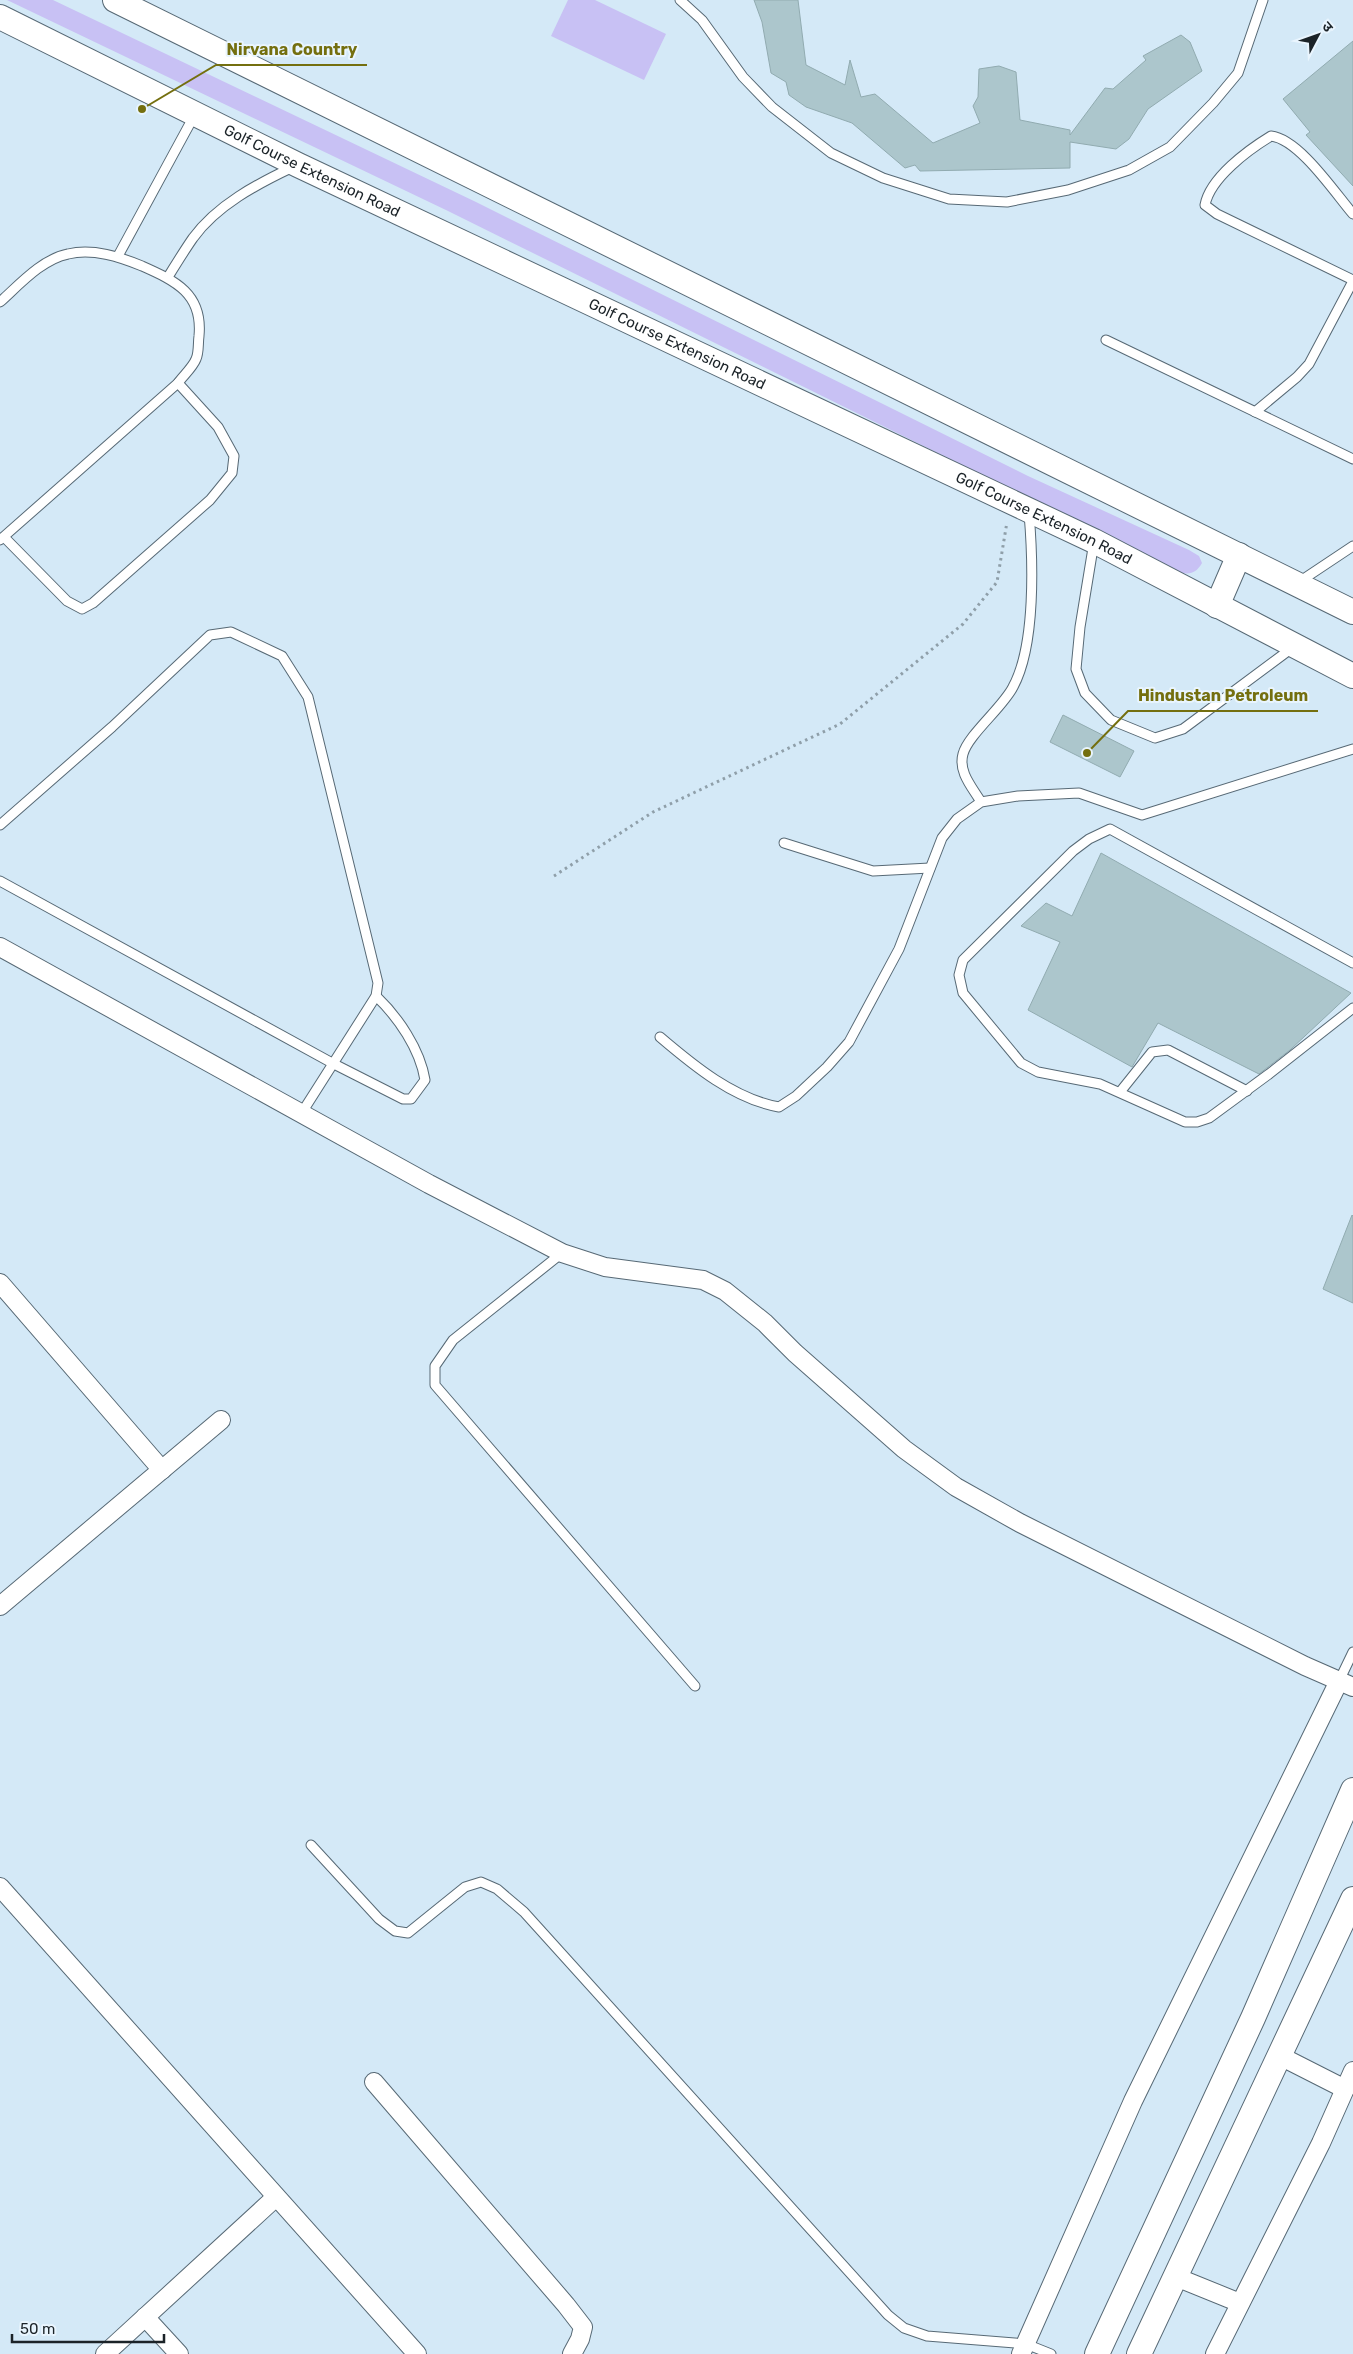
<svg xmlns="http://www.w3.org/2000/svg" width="1353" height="2354" font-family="Rubik,'Noto Sans Devanagari',sans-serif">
<rect width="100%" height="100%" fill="#d4e9f7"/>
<g fill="#c8c1f4">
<path d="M 7,0 L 53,0 L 476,202 L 1028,476 L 1189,550 L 1199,556 L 1202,563 C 1195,575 1188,575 1176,571 L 448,211 Z"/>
<polygon points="568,0 595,0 666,34 644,80 551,36"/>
</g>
<g fill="#acc6cc" stroke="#91abb0">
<polygon points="754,0 798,0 806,65 845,85 850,60 861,97 875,94 933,143 980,123 973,106 978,97 979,69 999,66 1016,72 1020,120 1070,130 1070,135 1105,88 1113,89 1146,60 1143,56 1181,35 1190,42 1202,71 1148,109 1129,139 1116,149 1070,142 1070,168 920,171 915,165 905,168 852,123 806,107 789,95 786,82 771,73 762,22"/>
<polygon points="1353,41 1353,186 1306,135 1310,132 1283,99"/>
<polygon points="1063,715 1134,751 1120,777 1050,742"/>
<polygon points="1101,853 1351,993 1290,1050 1259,1074 1158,1023 1132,1067 1028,1010 1060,942 1021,926 1046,903 1072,916"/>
<polygon points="1352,1215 1353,1216 1353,1303 1323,1289"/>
</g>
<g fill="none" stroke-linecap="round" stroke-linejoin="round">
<defs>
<g id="lane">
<polyline points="680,0 702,20 743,77 772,107 831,153 883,178 949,199 1007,202 1068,190 1129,170 1170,147 1213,103 1238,73 1263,0"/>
<path d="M 1353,214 C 1335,193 1299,139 1271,136 C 1248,150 1210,178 1205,205 L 1217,214 L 1353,280"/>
<polyline points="118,256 194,116"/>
<path d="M 168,277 C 176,264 184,251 193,238 C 217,205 257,184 293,167"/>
<path d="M 0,302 C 19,285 42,259 68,254 C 93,248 120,257 142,266 C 176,281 203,294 199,336 C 198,343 199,353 196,359 C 193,367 183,376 178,383 L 0,540"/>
<polyline points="1106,340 1353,459"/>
<polyline points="1255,412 1297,377 1309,364 1353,281"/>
<polyline points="4,537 67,601 82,609 93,603 210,500 232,473 234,456 218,427 178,383"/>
<polyline points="1094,542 1080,627 1076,669 1085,693 1111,720 1155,738 1183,729 1292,648"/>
<polyline points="1299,582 1353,546"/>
<path d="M 981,802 C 972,787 958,772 963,754 C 968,735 1003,707 1013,687 C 1036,645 1033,560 1029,513"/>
<polyline points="0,825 112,727 210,635 231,632 282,656 308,697 378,983 376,996 301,1114"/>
<polyline points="784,843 873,871 930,868"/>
<path d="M 0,881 L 334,1064 L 403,1099 L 411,1099 L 425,1080 C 420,1049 398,1017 376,996"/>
<polyline points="1353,963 1110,829 1089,839 1073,851 963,960 959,975 963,993 1021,1063 1038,1072 1100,1084 1185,1122 1197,1122 1209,1118 1269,1074 1353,1008"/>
<path d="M 660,1037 C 694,1066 734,1099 779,1107 L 796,1096 L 827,1067 L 849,1042 L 899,949 L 942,838 L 957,819 L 981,802 L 1018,796 L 1079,793 L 1142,815 L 1353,749"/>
<polyline points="1120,1092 1152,1052 1168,1050 1247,1091"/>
<polyline points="562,1253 453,1340 435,1366 435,1385 695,1686"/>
<polyline points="1339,1681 1353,1652"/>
<polyline points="311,1845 379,1919 395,1931 408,1933 465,1887 481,1882 497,1889 524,1912 888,2315 904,2328 927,2336 1026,2344 1051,2354"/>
</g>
<g id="street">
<polyline points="0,947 429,1184 562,1253 605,1267 703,1280 725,1291 765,1323 795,1353 904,1449 956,1487 1020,1523 1305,1666 1353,1687"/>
<polyline points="0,1283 162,1470"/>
<polyline points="0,1606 221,1420"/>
<polyline points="0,1887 417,2354"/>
<polyline points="1280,2056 1345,2089"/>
<polyline points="374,2082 566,2305 583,2327 580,2339 572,2354"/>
<polyline points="1176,2277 1240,2303"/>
<polyline points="145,2317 179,2354"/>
<polyline points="105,2354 276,2197"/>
<polyline points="1021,2354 1133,2101 1339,1681"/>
<polyline points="1215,2354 1321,2143 1353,2071"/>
</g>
<g id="secondary">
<polyline points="115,0 1353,612"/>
<path id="s1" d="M 0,17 L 298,165 L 1094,541 L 1353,676"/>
<polyline points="1217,606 1239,555"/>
<polyline points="1097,2354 1253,2018 1353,1790"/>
<polyline points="1139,2354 1353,1899"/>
</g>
</defs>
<use href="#lane" stroke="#576975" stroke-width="11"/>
<use href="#street" stroke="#576975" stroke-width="20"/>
<use href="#secondary" stroke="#576975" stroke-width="26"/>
<polyline stroke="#8f9fa9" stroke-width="3" stroke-dasharray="2.5 4" stroke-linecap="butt" points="554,876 653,812 840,724 963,624 997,582 1007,522"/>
<use href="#lane" stroke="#fff" stroke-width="9"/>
<use href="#street" stroke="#fff" stroke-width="18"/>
<use href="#secondary" stroke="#fff" stroke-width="24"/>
</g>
<g text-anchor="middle" stroke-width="4" stroke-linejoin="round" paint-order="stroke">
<g font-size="15" fill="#1b2328" stroke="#e9f5fe">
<text dy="5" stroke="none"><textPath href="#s1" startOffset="348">Golf Course Extension Road</textPath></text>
<text dy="5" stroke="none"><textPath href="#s1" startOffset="752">Golf Course Extension Road</textPath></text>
<text dy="5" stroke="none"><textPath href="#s1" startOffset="1158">Golf Course Extension Road</textPath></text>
</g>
</g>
<path fill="none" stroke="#746f0f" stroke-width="2" d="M142 109L216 65H367M1087 753L1128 711H1318"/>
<g fill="#746f0f" stroke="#e9f5fe" stroke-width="2">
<circle cx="142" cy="109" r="5"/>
<circle cx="1087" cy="753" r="5"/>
</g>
<g font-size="16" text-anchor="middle" font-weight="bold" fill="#746f0f" stroke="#e9f5fe" stroke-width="4" stroke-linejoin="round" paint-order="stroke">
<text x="292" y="55">Nirvana Country</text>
<text x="1223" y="701">Hindustan Petroleum</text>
</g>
<g transform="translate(1318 35) rotate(49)" stroke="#e9f5fe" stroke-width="4" paint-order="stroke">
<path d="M0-4L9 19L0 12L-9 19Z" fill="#1b2328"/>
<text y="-8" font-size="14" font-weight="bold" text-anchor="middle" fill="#1b2328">उ</text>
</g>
<path d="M12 2334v8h152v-8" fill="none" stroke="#1b2328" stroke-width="2.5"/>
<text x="20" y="2334" font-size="15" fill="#1b2328" stroke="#e9f5fe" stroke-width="4" paint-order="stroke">50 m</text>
</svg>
